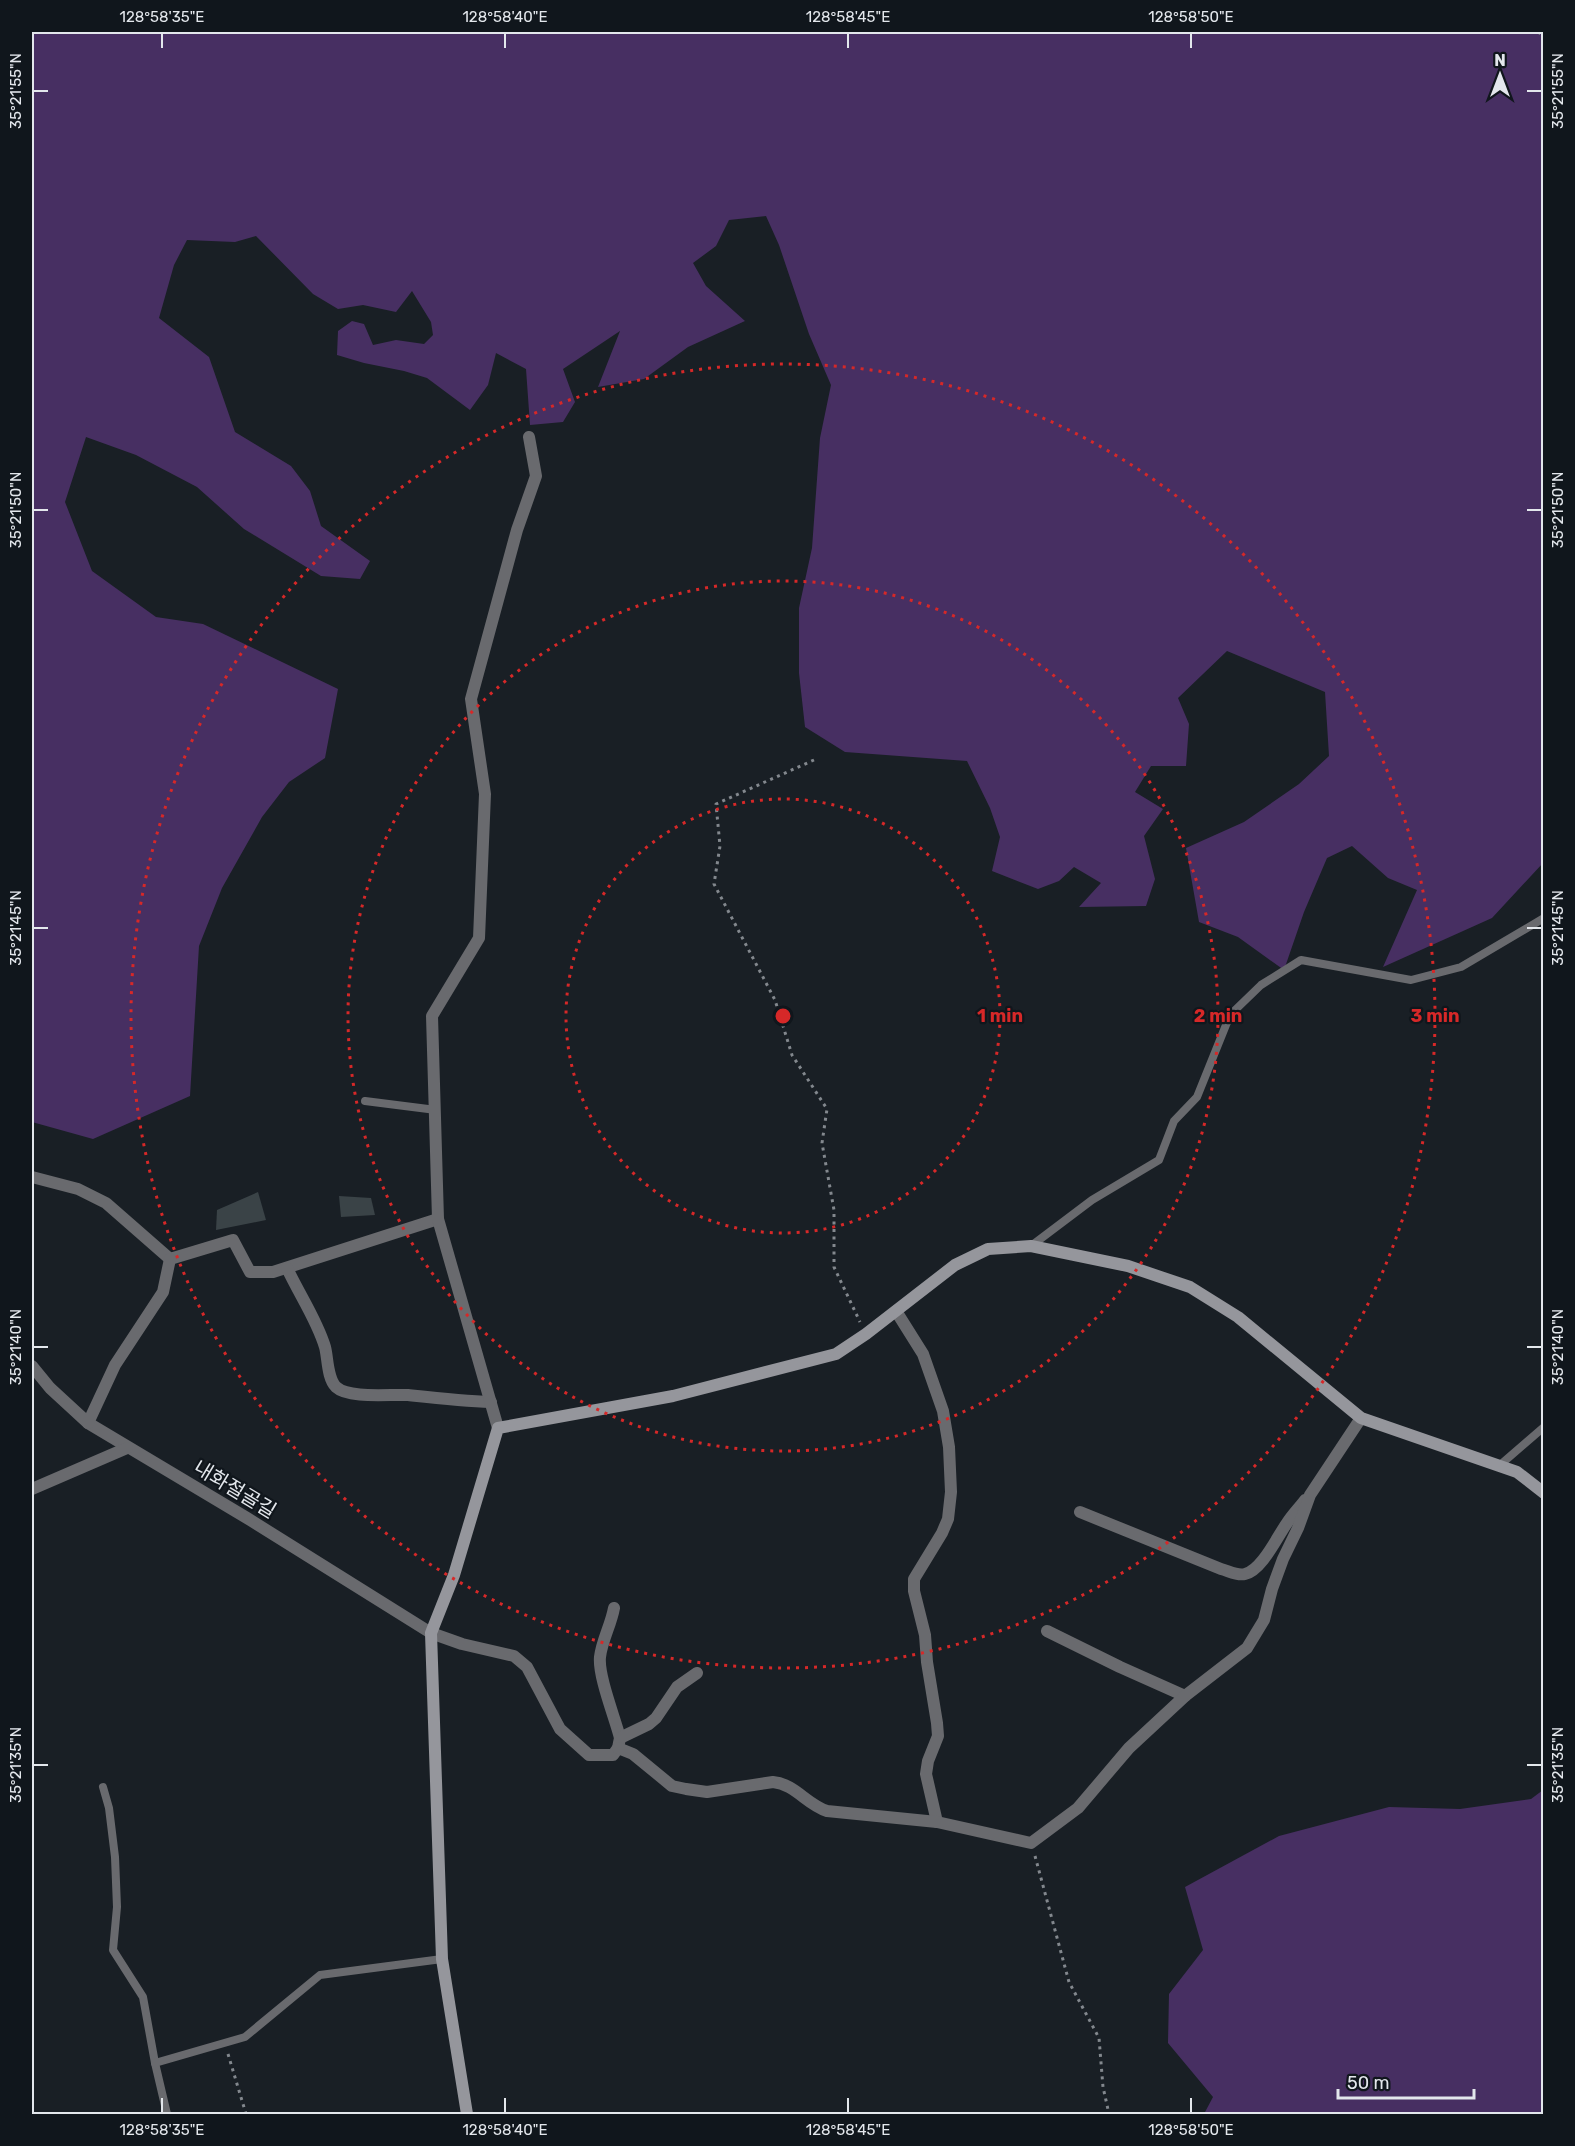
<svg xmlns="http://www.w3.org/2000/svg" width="1575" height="2146" font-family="Rubik,'Noto Sans KR',sans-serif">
<rect width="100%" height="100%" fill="#191f25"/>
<g fill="#472f62">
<polygon points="32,32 1543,32 1543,863 1492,918 1383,967 1417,890 1388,878 1352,846 1327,858 1304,912 1284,970 1238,937 1199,922 1186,848 1244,822 1299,784 1329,756 1325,692 1227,651 1178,698 1189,724 1186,766 1151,766 1135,792 1163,809 1144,836 1155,879 1146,906 1079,907 1101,883 1074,867 1059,881 1038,889 992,871 1000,837 990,808 967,761 845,752 805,727 799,673 799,608 812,548 820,438 831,385 809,334 779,245 766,216 729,220 716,246 693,263 706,286 745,321 688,347 644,379 598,387 620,331 563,369 575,402 563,422 530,425 526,369 496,353 488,385 470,410 427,378 404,371 364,363 337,355 338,331 352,321 364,324 373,345 396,340 424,344 433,335 431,322 412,291 396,312 363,305 338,309 313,294 256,236 235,242 187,240 174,265 159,318 209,357 235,432 291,466 310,491 321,526 370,561 360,579 321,576 244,529 197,487 136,455 86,437 65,502 92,571 156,617 203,624 338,689 325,758 289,782 262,817 222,888 199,946 190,1096 93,1139 32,1122"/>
<polygon points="1543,1790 1543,2114 1204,2114 1213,2097 1168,2043 1169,1994 1203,1950 1185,1887 1279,1836 1389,1807 1460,1809 1531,1799"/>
</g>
<g fill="#3a4347">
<polygon points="258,1192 266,1220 216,1230 217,1210"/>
<polygon points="339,1196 371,1198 375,1215 341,1217"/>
</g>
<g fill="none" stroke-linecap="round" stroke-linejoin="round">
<g stroke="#83888e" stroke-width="3" stroke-dasharray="3 4.5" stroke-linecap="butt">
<polyline points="1538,32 1544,36"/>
<polyline points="814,760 716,804 720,846 714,884 775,1000 792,1055 827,1109 822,1143 834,1210 834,1267 860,1322"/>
<polyline points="1035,1856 1069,1982 1099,2038 1103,2087 1109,2114"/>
<polyline points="228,2054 246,2114"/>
</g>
<g stroke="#696a6e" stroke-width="8">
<polyline points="365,1101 436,1110"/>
<polyline points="1031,1246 1092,1200 1159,1160 1174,1121 1197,1097 1230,1015 1261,985 1301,960 1411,980 1461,967 1544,918"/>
<polyline points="1500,1465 1544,1427"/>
<polyline points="103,1787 109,1808 115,1857 117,1907 113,1950 143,1997 155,2063"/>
<polyline points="167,2114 155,2063 245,2037 320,1975 442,1959"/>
</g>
<g stroke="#696a6e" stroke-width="12">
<polyline points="32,1177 78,1189 106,1203 170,1259 233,1240 250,1272 273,1272 438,1219"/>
<path d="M 287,1268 C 299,1294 317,1320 325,1347 C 328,1358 327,1378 336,1387 C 349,1399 390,1394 408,1395 C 436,1398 463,1401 491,1402"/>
<polyline points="896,1311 923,1354 943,1411 949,1447 951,1492 948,1519 942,1533 914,1579 914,1591 925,1635 927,1662 937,1723 938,1736 928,1761 926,1774 937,1822"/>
<path d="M 32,1366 L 50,1388 L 88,1423 L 247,1518 L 431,1633 L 462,1644 L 514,1656 L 527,1667 L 560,1729 L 589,1755 L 613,1755 L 618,1748 L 620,1738 C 615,1718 598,1676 600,1657 C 602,1640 611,1625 614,1608"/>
<polyline points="88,1423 115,1365 163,1292 170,1259"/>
<polyline points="498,1428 438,1219 432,1016 479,938 485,794 471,699 517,530 536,476 529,437"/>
<polyline points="32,1489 127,1448"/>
<path d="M 1080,1512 L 1221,1569 C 1229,1571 1237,1576 1245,1574 C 1262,1570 1277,1537 1287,1523 C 1292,1515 1299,1508 1305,1500"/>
<polyline points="1047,1631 1120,1667 1185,1696"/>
<polyline points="620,1738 649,1724 656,1718 677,1687 697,1673"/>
<path d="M 618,1748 L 633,1754 L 672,1786 L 686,1789 L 707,1792 L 773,1782 C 795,1784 806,1804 827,1811 L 937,1822 L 1031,1843 L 1078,1808 L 1129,1748 L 1185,1696 L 1247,1648 L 1264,1620 L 1272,1589 L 1283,1559 L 1298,1528 L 1310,1495 L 1361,1418"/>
</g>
<polyline stroke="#95969c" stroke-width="12" points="467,2114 442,1959 431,1633 454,1575 498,1428 673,1396 836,1354 866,1334 955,1265 988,1249 1031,1246 1128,1266 1190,1287 1238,1317 1361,1418 1517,1472 1544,1493"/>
</g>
<path fill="none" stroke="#e3e7ec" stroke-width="2" d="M 162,33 L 162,48M 505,33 L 505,48M 848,33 L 848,48M 1191,33 L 1191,48M 33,91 L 48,91M 1527,91 L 1542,91M 33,510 L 48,510M 1527,510 L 1542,510M 33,928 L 48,928M 1527,928 L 1542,928M 33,1347 L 48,1347M 1527,1347 L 1542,1347M 33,1765 L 48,1765M 1527,1765 L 1542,1765M 162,2098 L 162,2113M 505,2098 L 505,2113M 848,2098 L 848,2113M 1191,2098 L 1191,2113"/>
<g fill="none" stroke="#d62828" stroke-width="3" stroke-dasharray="3 6">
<circle cx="783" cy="1016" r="217"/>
<circle cx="783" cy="1016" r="435"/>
<circle cx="783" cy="1016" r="652"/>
</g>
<g text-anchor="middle" stroke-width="4.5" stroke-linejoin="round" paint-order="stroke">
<g font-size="20" fill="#e3e7ec" stroke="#10161c">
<text transform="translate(235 1489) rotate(31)" y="7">내화절골길</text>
</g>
</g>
<circle cx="783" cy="1016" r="9" fill="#d62828" stroke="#10161c" stroke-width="3"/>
<g font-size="18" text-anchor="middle" font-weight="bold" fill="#d62828" stroke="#10161c" stroke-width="4.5" stroke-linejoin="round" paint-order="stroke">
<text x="1000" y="1022">1 min</text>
<text x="1218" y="1022">2 min</text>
<text x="1435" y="1022">3 min</text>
</g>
<rect width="1575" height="2146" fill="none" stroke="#10161c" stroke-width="66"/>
<g transform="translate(1500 75)" stroke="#10161c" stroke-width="4.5" paint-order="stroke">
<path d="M0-4.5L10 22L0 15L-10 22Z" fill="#e3e7ec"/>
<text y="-9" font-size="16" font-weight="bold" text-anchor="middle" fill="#e3e7ec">N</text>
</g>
<path d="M1338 2089v9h136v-9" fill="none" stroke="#e3e7ec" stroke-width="3"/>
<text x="1347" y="2089" font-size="18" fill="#e3e7ec" stroke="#10161c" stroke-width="4.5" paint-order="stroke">50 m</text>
<rect x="33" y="33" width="1509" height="2080" fill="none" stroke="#e3e7ec" stroke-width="2"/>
<g font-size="15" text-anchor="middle" fill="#e3e7ec">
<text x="162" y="22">128°58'35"E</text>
<text x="505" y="22">128°58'40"E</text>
<text x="848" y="22">128°58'45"E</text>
<text x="1191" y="22">128°58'50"E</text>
<text transform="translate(16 91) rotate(-90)" y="5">35°21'55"N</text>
<text transform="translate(1558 91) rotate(-90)" y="5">35°21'55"N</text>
<text transform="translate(16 510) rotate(-90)" y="5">35°21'50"N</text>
<text transform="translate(1558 510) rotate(-90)" y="5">35°21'50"N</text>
<text transform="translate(16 928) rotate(-90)" y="5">35°21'45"N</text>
<text transform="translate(1558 928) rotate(-90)" y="5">35°21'45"N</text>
<text transform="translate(16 1347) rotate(-90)" y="5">35°21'40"N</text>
<text transform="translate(1558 1347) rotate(-90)" y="5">35°21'40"N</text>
<text transform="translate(16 1765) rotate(-90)" y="5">35°21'35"N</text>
<text transform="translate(1558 1765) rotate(-90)" y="5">35°21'35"N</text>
<text x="162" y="2135">128°58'35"E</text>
<text x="505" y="2135">128°58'40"E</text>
<text x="848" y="2135">128°58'45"E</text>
<text x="1191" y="2135">128°58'50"E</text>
</g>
</svg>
